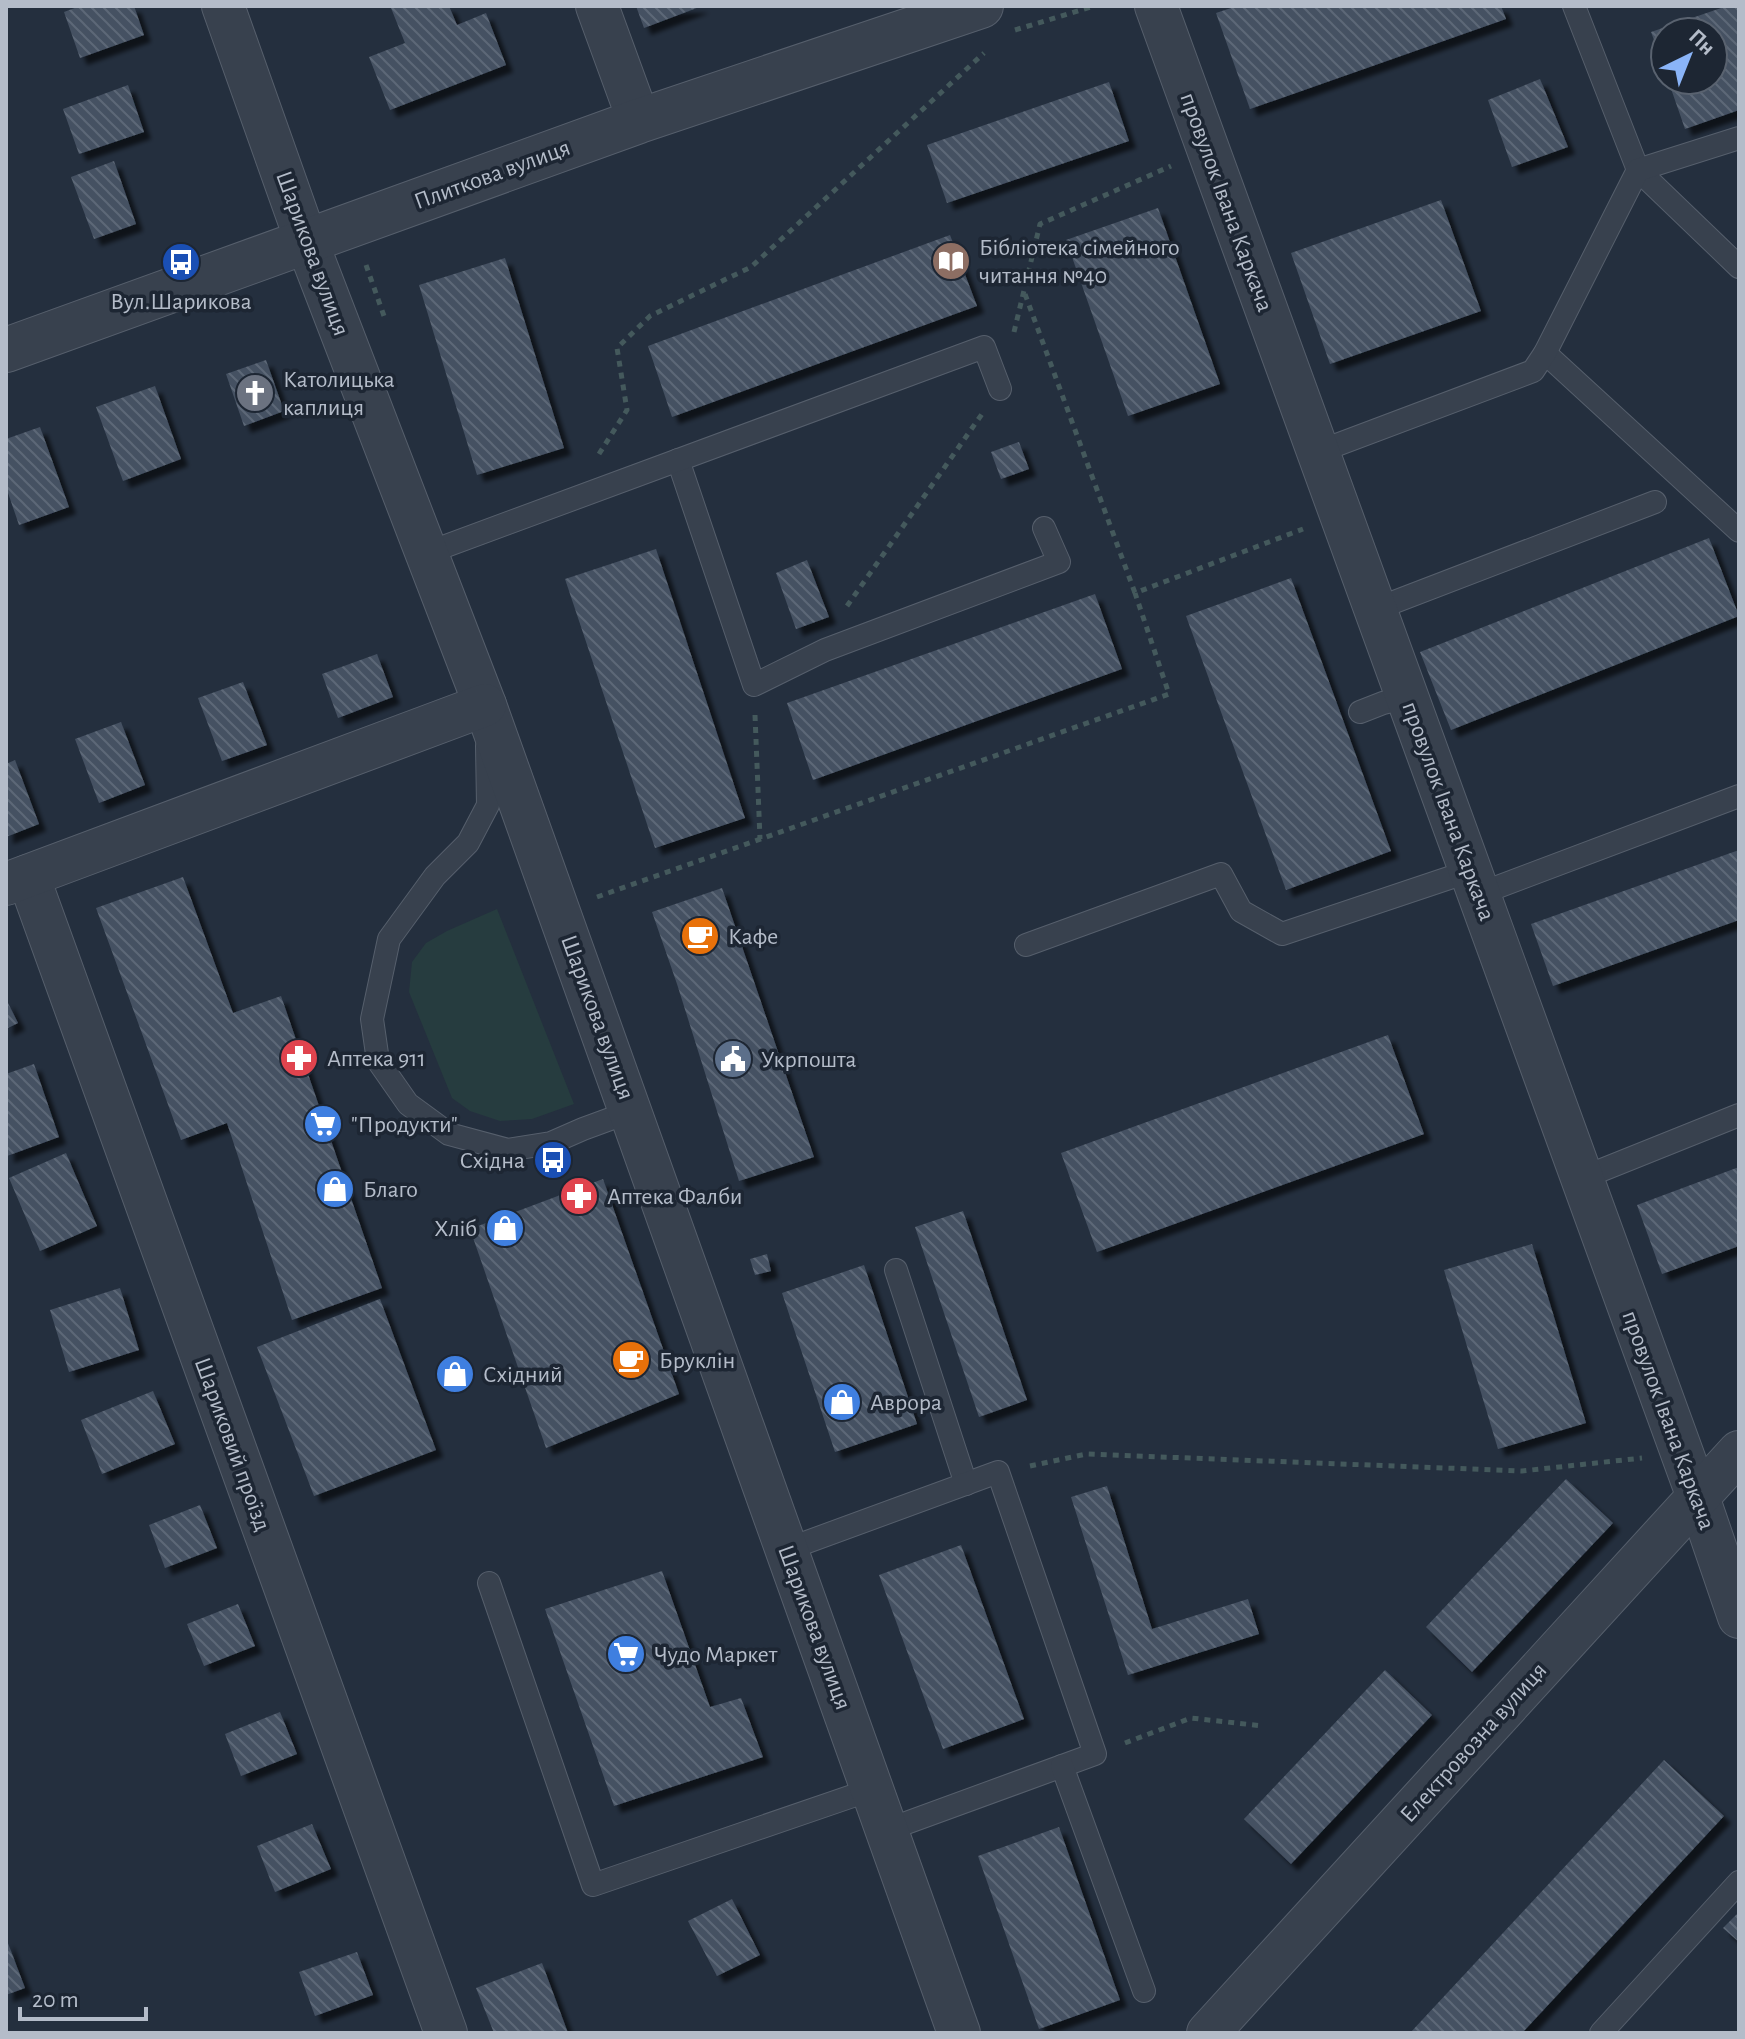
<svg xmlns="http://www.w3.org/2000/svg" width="1745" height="2039" font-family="'Alegreya Sans',sans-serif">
<defs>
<pattern id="building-back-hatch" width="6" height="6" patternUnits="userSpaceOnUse" patternTransform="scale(2)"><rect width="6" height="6" fill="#455162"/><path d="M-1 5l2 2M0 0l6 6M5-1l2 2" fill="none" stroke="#5d6877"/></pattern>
<filter id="shadow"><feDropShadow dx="7" dy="7" stdDeviation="2" flood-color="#0009"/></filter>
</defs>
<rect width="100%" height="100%" fill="#242f3e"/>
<polygon fill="#263c3f" points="497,909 574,1104 532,1119 500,1121 470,1111 452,1098 409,992 412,962 426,943 447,931"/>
<g fill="url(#building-back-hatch)" filter="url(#shadow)">
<polygon points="80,6 134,6 144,35 80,58 64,12"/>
<polygon points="397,6 449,6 457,25 486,13 506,65 390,110 369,57 405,43 391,8"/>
<polygon points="636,6 702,6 644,28"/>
<polygon points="1237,6 1501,6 1506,19 1250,109 1216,13"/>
<polygon points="1727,6 1739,6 1739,110 1685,129 1668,80 1713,80 1713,32 1665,32 1665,70 1651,32"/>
<polygon points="1540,79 1568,147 1512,167 1488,100"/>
<polygon points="1109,82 1129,141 947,203 927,145"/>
<polygon points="128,85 144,132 79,154 63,109"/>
<polygon points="114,161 136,224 94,239 71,177"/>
<polygon points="1441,200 1481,311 1330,364 1291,253"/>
<polygon points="1158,208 1220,384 1128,416 1066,240"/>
<polygon points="950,235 977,306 672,417 648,346"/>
<polygon points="505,258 564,448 477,475 419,285"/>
<polygon points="266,360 284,411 244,426 226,374"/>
<polygon points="155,386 181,459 123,481 96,407"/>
<polygon points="40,427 69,507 19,525 6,487 6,439"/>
<polygon points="1019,442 1029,469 1001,479 991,452"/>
<polygon points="1709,538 1739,616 1451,730 1420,652"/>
<polygon points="656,549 745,818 655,848 565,579"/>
<polygon points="807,560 829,617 796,629 776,573"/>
<polygon points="1291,578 1391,851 1286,890 1186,616"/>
<polygon points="1095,594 1122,669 813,780 787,703"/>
<polygon points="377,654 393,697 338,718 322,674"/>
<polygon points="243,682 267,745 222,761 198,698"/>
<polygon points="121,722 145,785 99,803 75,739"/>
<polygon points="15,760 39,824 6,837 6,764"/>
<polygon points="1739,850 1739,920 1553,986 1531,924"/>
<polygon points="183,877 233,1013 281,996 382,1288 292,1320 227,1123 181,1140 96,908"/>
<polygon points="722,888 814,1157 739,1181 677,984 652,912"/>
<polygon points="6,999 18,1023 6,1029"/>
<polygon points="1388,1035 1424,1134 1097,1252 1061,1153"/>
<polygon points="34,1064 59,1137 7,1156 6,1074"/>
<polygon points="66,1153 97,1226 40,1251 9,1178"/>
<polygon points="1739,1167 1739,1246 1662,1274 1637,1205"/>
<polygon points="603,1179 679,1394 546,1448 470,1229"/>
<polygon points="963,1211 1027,1400 979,1417 915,1227"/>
<polygon points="1532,1244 1586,1423 1498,1449 1444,1270"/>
<polygon points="767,1254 771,1271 755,1275 750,1259"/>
<polygon points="864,1265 917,1424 835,1452 782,1293"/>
<polygon points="120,1288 139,1350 69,1372 50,1310"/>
<polygon points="380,1299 436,1450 314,1496 257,1347"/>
<polygon points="153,1391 175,1444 102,1474 81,1420"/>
<polygon points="1566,1479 1613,1523 1472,1672 1426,1627"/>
<polygon points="1107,1486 1152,1629 1248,1599 1259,1634 1128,1675 1071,1497"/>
<polygon points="200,1505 217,1548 165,1568 149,1525"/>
<polygon points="961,1545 1024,1719 943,1749 879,1575"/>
<polygon points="662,1571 710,1707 741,1698 763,1757 614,1806 545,1609"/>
<polygon points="238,1604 255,1646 204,1666 187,1624"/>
<polygon points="1385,1670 1432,1715 1291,1864 1244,1819"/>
<polygon points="280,1712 297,1754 241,1776 225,1734"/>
<polygon points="1664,1760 1724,1816 1522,2033 1410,2033"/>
<polygon points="312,1824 331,1869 275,1892 257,1846"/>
<polygon points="1059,1827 1120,2000 1039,2029 978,1856"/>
<polygon points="732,1899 760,1955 717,1976 688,1921"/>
<polygon points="1739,1912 1739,1942 1723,1928"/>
<polygon points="6,1938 25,1988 6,1995"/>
<polygon points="357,1952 373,1995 315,2016 299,1972"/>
<polygon points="542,1963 568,2033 494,2033 476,1988"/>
</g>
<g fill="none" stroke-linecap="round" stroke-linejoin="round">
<defs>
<g id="service">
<polyline points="1574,6 1638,170 1739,267"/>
<polyline points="1545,353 1739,531"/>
<polyline points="1318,452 1533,371 1545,353 1638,170 1739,138"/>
<polyline points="678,460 754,685 825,650 1059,562 1044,528"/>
<polyline points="427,553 984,347 1000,389"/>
<polyline points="1376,609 1655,502"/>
<polyline points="1360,712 1383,703 1407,697"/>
<polyline points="487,746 488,805 468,843 435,876 389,939 372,1019 378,1061 408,1104 449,1134 508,1150 551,1143 583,1129 632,1111"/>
<polyline points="1479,894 1739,796"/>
<polyline points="1026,945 1221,874 1241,911 1282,934 1470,871"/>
<polyline points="1582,1178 1739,1115"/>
<polyline points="896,1270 966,1484"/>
<polyline points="788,1549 998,1472 1095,1754 887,1830"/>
<polyline points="489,1583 593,1885 873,1789"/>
<polyline points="1062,1766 1144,1991"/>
<polyline points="1601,2033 1739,1882"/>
</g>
<g id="minor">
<polyline points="223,6 306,240 485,705 959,2033"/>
<polyline points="597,6 639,121"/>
<polyline points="1156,6 1698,1497 1739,1617"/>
<polyline points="28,876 446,2033"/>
<polyline points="6,884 485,705"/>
<polyline points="1208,2033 1739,1452"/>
</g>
<polyline id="tertiary" points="6,350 639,121 981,6"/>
</defs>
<use href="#service" stroke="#565f6c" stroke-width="24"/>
<use href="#minor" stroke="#565f6c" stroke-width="44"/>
<use href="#tertiary" stroke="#565f6c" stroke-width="46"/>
<g stroke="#44595c" stroke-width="5" stroke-dasharray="6 6" stroke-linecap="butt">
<polyline points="1015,30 1094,6"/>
<polyline points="366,265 384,316"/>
<polyline points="1025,294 1135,593"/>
<polyline points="1014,332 1040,224 1171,166"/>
<polyline points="599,454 627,410 617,348 650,316 751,267 984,53"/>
<polyline points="847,606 982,414"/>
<polyline points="755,715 760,839"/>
<polyline points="597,897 1169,694 1135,593 1303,529"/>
<polyline points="1030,1466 1086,1454 1522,1471 1642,1458"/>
<polyline points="1125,1743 1191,1718 1263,1726"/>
</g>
<use href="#service" stroke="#38414e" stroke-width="22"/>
<use href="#minor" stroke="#38414e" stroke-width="42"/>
<use href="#tertiary" stroke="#38414e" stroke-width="44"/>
</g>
<defs>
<symbol id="library-disc" viewBox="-11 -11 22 22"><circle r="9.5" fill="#8d6e63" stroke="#1d2633"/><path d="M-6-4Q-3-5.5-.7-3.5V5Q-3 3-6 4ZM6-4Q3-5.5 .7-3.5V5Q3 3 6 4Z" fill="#fff"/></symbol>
<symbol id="bus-disc" viewBox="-11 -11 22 22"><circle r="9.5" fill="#1a4fb4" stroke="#1d2633"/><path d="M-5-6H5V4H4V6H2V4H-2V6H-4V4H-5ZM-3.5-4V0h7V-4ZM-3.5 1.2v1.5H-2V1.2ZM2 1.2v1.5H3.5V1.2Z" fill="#fff"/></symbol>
<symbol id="church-disc" viewBox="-11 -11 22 22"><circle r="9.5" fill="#6b7280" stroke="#1d2633"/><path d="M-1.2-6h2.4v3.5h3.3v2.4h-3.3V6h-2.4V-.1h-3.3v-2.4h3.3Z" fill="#fff"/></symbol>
<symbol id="cafe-disc" viewBox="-11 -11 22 22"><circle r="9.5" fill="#e8710a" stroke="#1d2633"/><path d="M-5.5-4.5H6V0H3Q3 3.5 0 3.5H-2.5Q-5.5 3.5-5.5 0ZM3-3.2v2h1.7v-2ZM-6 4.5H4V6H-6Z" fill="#fff"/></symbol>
<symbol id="pharmacy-disc" viewBox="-11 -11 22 22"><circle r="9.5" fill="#e0444e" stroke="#1d2633"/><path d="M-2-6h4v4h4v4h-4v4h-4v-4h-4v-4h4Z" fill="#fff"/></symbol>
<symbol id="civic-disc" viewBox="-11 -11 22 22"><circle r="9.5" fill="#5c6f8a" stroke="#1d2633"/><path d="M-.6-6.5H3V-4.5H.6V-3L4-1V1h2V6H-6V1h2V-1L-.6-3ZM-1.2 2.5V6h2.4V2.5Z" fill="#fff"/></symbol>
<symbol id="supermarket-disc" viewBox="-11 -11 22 22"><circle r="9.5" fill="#3f7fe0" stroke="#1d2633"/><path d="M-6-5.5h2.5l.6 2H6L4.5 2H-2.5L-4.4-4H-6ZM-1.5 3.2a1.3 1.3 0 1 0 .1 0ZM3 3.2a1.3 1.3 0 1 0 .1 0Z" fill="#fff"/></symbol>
<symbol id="shop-disc" viewBox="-11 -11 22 22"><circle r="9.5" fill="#3f7fe0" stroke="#1d2633"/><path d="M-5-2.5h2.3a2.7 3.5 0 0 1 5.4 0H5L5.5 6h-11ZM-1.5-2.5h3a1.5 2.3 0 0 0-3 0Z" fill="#fff"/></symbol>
</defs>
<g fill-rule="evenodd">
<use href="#library-disc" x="929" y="239" width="44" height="44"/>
<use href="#bus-disc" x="159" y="240" width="44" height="44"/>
<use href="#church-disc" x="233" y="371" width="44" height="44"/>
<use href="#cafe-disc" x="678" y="914" width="44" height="44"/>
<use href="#pharmacy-disc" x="277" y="1036" width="44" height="44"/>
<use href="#civic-disc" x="711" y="1037" width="44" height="44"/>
<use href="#supermarket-disc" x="301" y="1102" width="44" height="44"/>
<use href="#bus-disc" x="531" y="1138" width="44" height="44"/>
<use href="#shop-disc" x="313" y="1167" width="44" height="44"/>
<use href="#pharmacy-disc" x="557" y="1174" width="44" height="44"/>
<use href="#shop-disc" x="483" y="1206" width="44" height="44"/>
<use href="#cafe-disc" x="609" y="1338" width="44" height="44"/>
<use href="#shop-disc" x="433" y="1352" width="44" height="44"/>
<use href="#shop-disc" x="820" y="1380" width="44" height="44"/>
<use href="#supermarket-disc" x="604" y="1632" width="44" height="44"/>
</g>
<g text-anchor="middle" stroke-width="7" stroke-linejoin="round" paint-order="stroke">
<g font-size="24" fill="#b4bcc9" stroke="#1d2633">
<text transform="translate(492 174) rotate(-20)" y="8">Плиткова вулиця</text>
<text transform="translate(1227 202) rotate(70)" y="8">провулок Івана Каркача</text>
<text transform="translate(313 253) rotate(70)" y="8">Шарикова вулиця</text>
<text transform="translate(1449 811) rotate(70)" y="8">провулок Івана Каркача</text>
<text transform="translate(598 1017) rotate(70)" y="8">Шарикова вулиця</text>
<text transform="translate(1669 1420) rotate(70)" y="8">провулок Івана Каркача</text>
<text transform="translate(233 1444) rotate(70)" y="8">Шариковий проїзд</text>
<text transform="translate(815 1627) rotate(70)" y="8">Шарикова вулиця</text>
<text transform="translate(1473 1742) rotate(-48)" y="8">Електровозна вулиця</text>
</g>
<g font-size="24" fill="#b4bcc9" stroke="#1d2633" text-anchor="start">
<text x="979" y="255">Бібліотека сімейного<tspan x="979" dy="28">читання №40</tspan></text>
<text x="181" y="309" text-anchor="middle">Вул.Шарикова</text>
<text x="283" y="387">Католицька<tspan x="283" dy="28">каплиця</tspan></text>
<text x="728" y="944">Кафе</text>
<text x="327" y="1066">Аптека 911</text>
<text x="761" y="1067">Укрпошта</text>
<text x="351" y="1132">"Продукти"</text>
<text x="525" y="1168" text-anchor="end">Східна</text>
<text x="363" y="1197">Благо</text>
<text x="607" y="1204">Аптека Фалби</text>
<text x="477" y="1236" text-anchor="end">Хліб</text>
<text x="659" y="1368">Бруклін</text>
<text x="483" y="1382">Східний</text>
<text x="870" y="1410">Аврора</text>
<text x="654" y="1662">Чудо Маркет</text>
</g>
</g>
<rect width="1745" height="2039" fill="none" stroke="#b4bcc9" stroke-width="16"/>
<g transform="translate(1689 56) rotate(43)"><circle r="38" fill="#1d2633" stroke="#59626f" stroke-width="2"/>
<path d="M0-6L14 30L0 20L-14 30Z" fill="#8ab4f8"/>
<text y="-12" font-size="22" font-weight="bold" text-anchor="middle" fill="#b4bcc9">Пн</text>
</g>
<path d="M20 2007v12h126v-12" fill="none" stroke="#b4bcc9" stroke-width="4"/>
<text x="32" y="2007" font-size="24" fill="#b4bcc9" stroke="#1d2633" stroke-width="6" paint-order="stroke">20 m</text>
</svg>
